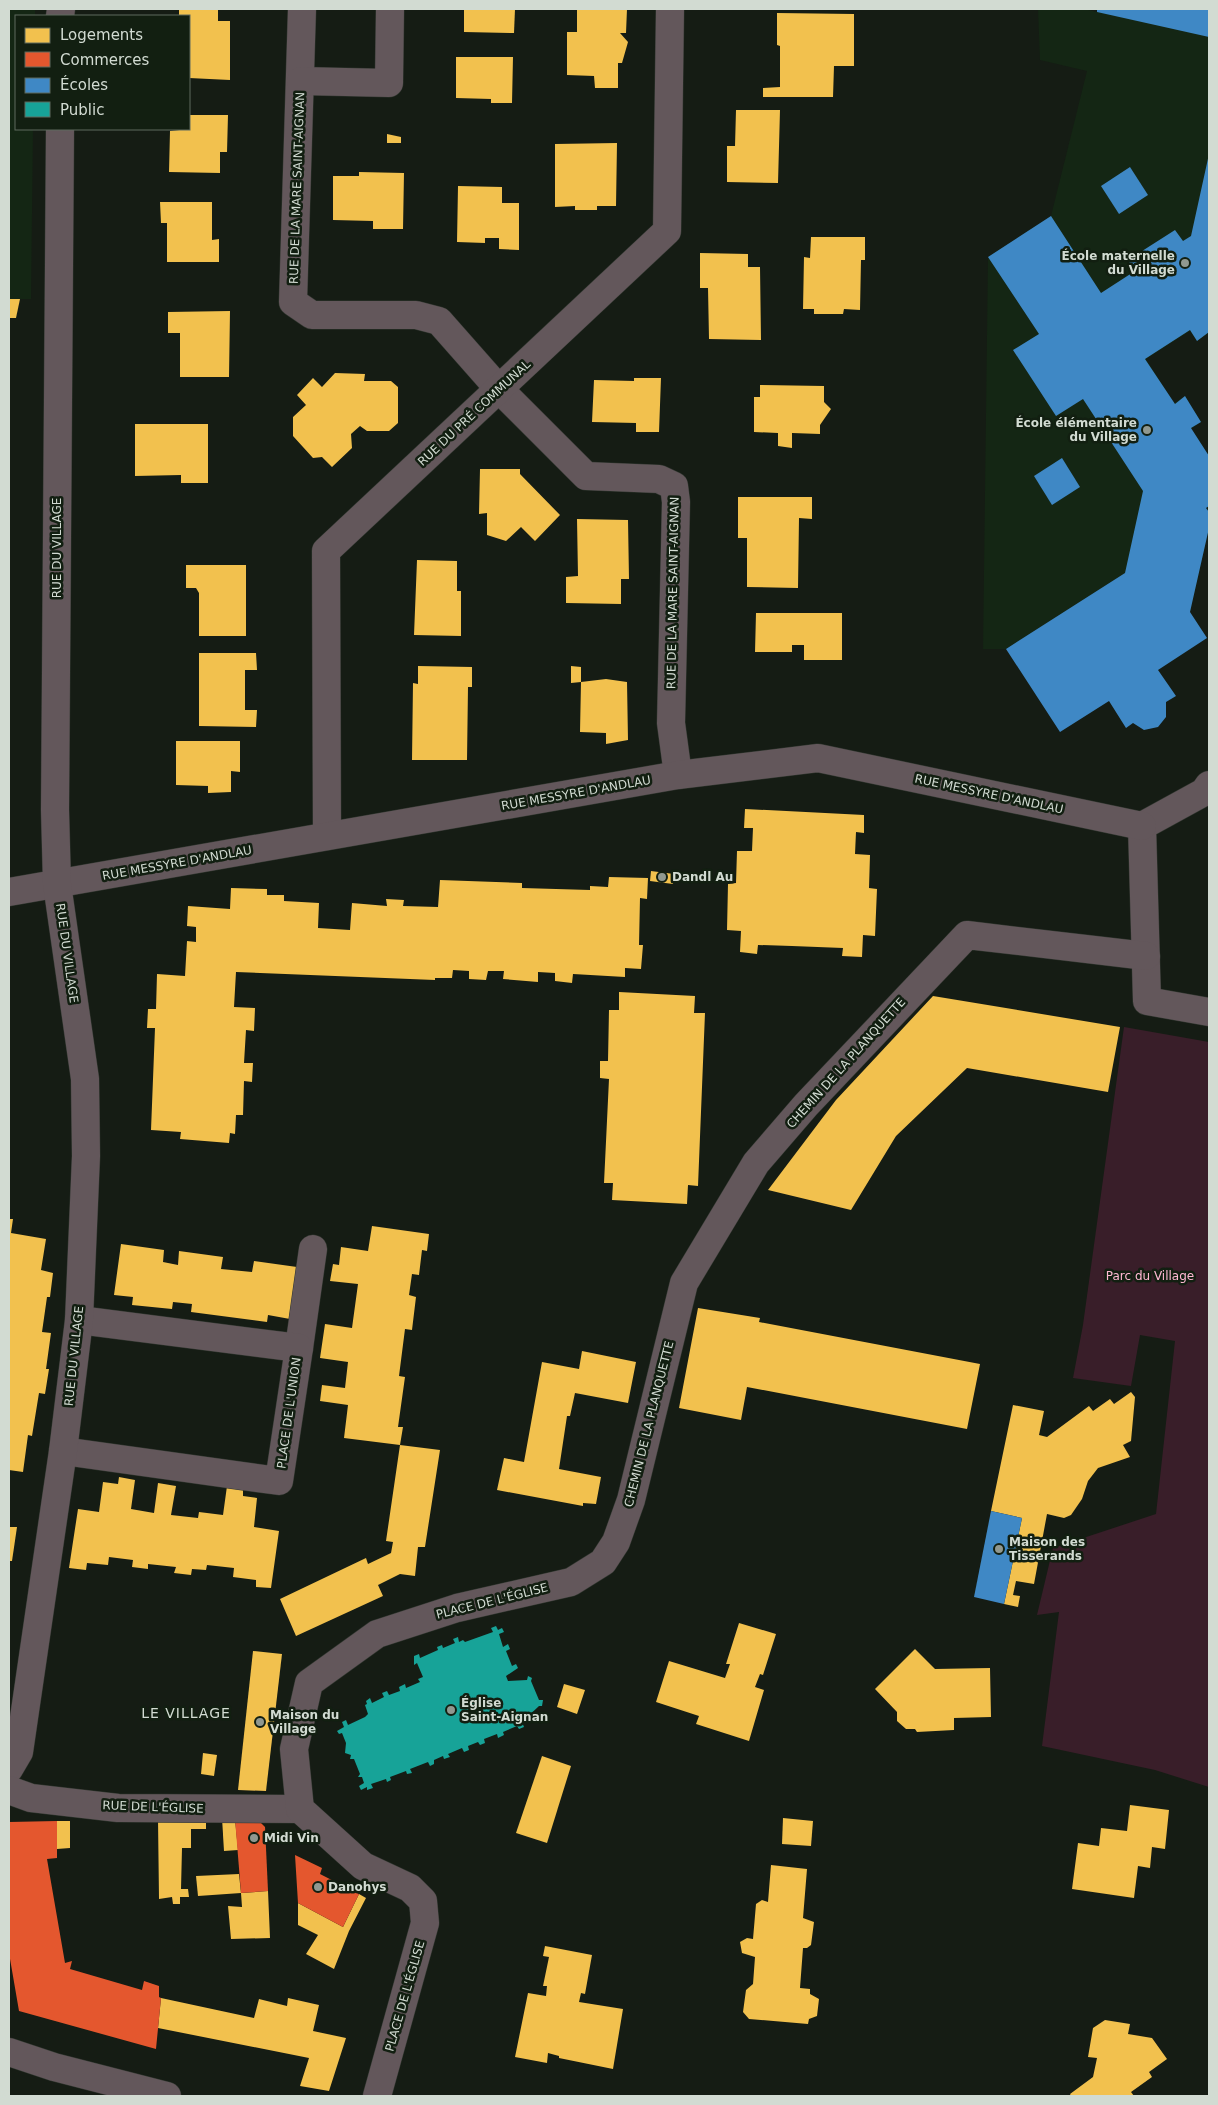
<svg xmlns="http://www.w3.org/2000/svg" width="1218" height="2105" font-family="'DejaVu Sans',sans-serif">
<rect width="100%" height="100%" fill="#151c14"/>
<g fill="#142614">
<polygon points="9,9 35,9 35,16 16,16 16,129 33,129 31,299 9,299"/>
<polygon points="1038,9 1084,9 1097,12 1097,9 1209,9 1209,333 1197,341 1190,331 1146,359 1174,403 1185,396 1201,422 1191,429 1209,456 1209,506 1206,508 1209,512 1209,528 1190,612 1125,573 1006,649 983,649 988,257 1051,216 1087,71 1040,60"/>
</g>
<polygon fill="#391e29" points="1124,1027 1209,1042 1209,1787 1155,1770 1042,1746 1059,1612 1037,1615 1053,1548 1156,1514 1175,1341 1140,1335 1131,1386 1073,1378 1083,1325"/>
<g fill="#f2c14e">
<polygon points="179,9 218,9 218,21 230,21 230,80 189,78 189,16 179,16"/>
<polygon points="464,9 515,9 514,33 464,32"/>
<polygon points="577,9 627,9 626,33 620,33 628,42 622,63 618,63 618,88 595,88 594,76 567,75 567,32 577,32"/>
<polygon points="777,13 854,14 854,66 834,66 833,97 763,97 763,88 780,87 780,46 777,45"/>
<polygon points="456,57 513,57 512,103 491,103 491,99 456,98"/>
<polygon points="736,110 780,110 778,183 727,182 727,146 735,146"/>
<polygon points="189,115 228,115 227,152 220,152 220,173 169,172 170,131 189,129"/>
<polygon points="387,134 401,137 401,143 387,143"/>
<polygon points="617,143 616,206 597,206 597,210 575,210 575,206 555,207 555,144"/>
<polygon points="359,172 404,173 403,229 373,229 373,221 333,220 333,176 359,176"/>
<polygon points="458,186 502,187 502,203 519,203 519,250 499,249 499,238 485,238 485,243 457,242"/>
<polygon points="160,202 212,202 212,240 219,239 219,262 167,262 167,223 161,223"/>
<polygon points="811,237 865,237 865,260 861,260 860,310 844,309 843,314 814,314 814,309 803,309 804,257 810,258"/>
<polygon points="700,253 748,254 748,267 760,267 761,340 709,339 708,288 700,288"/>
<polygon points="9,299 20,299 16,318 9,318"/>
<polygon points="230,311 229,377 180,377 180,333 168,333 168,312"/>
<polygon points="335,373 365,374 364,381 391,381 398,387 398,423 389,431 367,431 360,426 351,434 352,448 332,467 322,457 313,458 293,436 293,417 306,405 297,395 313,378 322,387"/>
<polygon points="634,378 661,378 659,432 636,432 636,423 592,422 594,380 634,381"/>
<polygon points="760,385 824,386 824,402 831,409 820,425 820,434 792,433 792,448 778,446 778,433 754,432 754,397 760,397"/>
<polygon points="135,424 208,424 208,483 181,483 181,475 135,476"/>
<polygon points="480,469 520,469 520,474 560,515 535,541 521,527 506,541 487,535 487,513 479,514"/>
<polygon points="738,497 812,497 812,519 799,518 798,588 747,587 747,538 738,538"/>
<polygon points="577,519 628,520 629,579 621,579 621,604 566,603 566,577 578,576"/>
<polygon points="417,560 457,561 457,591 461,591 461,636 414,635"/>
<polygon points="186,565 246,565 246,636 199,636 199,593 196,588 186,588"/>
<polygon points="756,613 842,613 842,660 804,660 804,645 792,645 792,652 755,652"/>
<polygon points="199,653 256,653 257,670 245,670 245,710 257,710 256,727 199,726"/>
<polygon points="418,666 472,667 472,687 468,687 467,760 412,760 413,683 418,684"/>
<polygon points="571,666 581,667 581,682 571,683"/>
<polygon points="606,679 627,682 628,740 606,744 606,733 580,732 581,682"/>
<polygon points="176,741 240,741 240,772 231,771 231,792 208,793 208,786 176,785"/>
<polygon points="745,809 864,815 864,833 856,832 855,854 870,855 869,888 877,889 875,936 863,935 862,957 842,956 843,948 792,946 758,945 757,954 740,952 741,931 727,930 728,884 736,883 737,851 752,851 753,828 744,828"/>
<polygon points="651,871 674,874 673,884 650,881"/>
<polygon points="609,877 648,878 647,899 640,898 639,945 643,945 641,969 625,968 625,977 573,974 572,983 555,981 555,973 538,972 538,982 503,979 504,971 488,971 486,980 469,979 469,971 453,970 452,978 435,978 435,980 236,972 234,1007 255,1008 254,1031 246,1030 244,1063 253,1063 252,1082 244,1081 243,1115 236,1115 235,1134 230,1133 229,1143 180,1139 181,1132 151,1130 155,1028 147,1028 148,1009 156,1009 157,974 185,976 187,941 196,942 196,927 187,926 188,906 230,909 231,888 267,889 267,895 284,895 284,901 319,903 318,928 350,930 352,903 387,906 386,899 404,900 403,906 438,907 440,880 522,883 522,888 590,890 590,886 608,887"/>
<polygon points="619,992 695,996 694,1013 705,1013 698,1186 688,1185 687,1204 612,1200 613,1183 604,1183 609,1079 600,1078 600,1061 608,1061 609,1010 619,1010"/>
<polygon points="933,996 1120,1027 1108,1092 967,1068 896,1136 851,1210 768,1190 836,1100"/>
<polygon points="9,1219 13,1219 11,1233 46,1239 41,1270 53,1273 50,1297 47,1297 42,1332 51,1333 46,1369 49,1369 45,1394 39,1393 32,1436 28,1435 23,1472 9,1470"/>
<polygon points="372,1226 429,1234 427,1251 422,1250 419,1275 412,1274 409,1295 416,1297 412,1330 405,1329 399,1376 405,1377 398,1427 403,1427 400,1445 344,1438 348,1405 320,1401 322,1385 345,1388 348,1362 320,1358 325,1324 352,1328 358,1284 330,1281 333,1264 339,1265 341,1247 368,1251"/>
<polygon points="121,1244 164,1250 163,1262 178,1265 179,1251 223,1257 221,1269 252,1272 254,1261 297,1267 290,1319 268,1315 267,1322 191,1312 192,1304 173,1302 172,1309 132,1305 133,1297 114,1295"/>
<polygon points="698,1308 760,1318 759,1322 980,1364 967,1429 747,1387 741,1420 679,1408"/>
<polygon points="582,1351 636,1362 628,1403 575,1393 570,1416 567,1416 559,1469 601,1477 596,1504 583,1503 583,1506 497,1490 504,1458 524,1462 542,1362 579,1369"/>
<polygon points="1131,1392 1135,1397 1131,1441 1123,1445 1130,1457 1098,1468 1088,1481 1082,1499 1071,1515 1064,1518 1047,1514 1034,1584 1016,1581 1013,1595 1020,1596 1018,1607 1004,1604 1022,1518 991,1511 1013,1405 1044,1411 1039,1435 1047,1437 1089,1406 1093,1411 1110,1399 1114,1404"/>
<polygon points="400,1445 440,1450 425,1547 418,1547 415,1576 400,1574 378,1585 383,1596 296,1636 280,1599 366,1558 368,1564 391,1553 393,1542 386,1541"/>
<polygon points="119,1477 135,1480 131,1509 154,1513 158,1483 176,1486 171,1515 198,1518 199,1512 223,1515 227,1486 243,1488 243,1496 257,1498 254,1527 279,1531 271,1588 256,1587 256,1580 233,1577 234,1568 207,1565 206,1570 192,1569 191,1575 174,1573 176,1567 148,1564 148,1569 132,1567 133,1560 109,1557 108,1565 87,1563 86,1570 69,1568 78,1509 99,1512 103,1482 118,1484"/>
<polygon points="9,1527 17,1527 12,1561 9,1561"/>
<polygon points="739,1623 776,1634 763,1675 760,1674 755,1687 764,1690 749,1741 696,1724 699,1716 656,1702 669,1661 725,1678 730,1664 726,1664"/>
<polygon points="915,1649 935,1669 990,1668 991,1717 954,1718 954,1730 917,1732 915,1729 906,1729 897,1721 897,1712 875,1689"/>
<polygon points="253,1651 282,1654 266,1791 238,1790"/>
<polygon points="564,1684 585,1690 577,1714 557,1707"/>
<polygon points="203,1753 217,1755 214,1776 201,1774"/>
<polygon points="542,1756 571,1766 547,1843 516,1833"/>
<polygon points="1130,1805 1169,1810 1165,1849 1152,1847 1150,1868 1138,1866 1134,1898 1072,1889 1078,1843 1099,1846 1101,1828 1127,1831"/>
<polygon points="206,1818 206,1829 191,1829 191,1848 182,1848 181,1889 188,1889 189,1897 180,1897 180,1904 173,1904 172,1897 159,1899 158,1819"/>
<polygon points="222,1818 235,1819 238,1850 224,1851"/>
<polygon points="783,1818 813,1821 811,1846 782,1844"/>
<polygon points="57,1821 70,1821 70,1848 57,1849"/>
<polygon points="771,1865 807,1869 803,1918 814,1922 811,1945 807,1948 803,1948 800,1988 810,1989 810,1994 819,1999 817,2016 809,2019 808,2024 749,2019 743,2012 746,1990 753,1984 755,1957 742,1953 740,1942 747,1938 753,1939 756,1904 762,1900 768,1902"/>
<polygon points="239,1874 241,1893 198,1896 196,1876"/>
<polygon points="268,1891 270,1938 231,1939 228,1906 242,1907 241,1893"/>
<polygon points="359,1894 366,1898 349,1931 334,1969 306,1954 318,1935 298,1925 298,1903 343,1927"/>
<polygon points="545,1946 592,1955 585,1994 581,1993 579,2002 623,2009 613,2069 559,2058 559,2056 548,2053 547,2063 515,2057 528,1993 546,1996 547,1986 543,1986 549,1957 543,1956"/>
<polygon points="161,1998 254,2018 259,1999 287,2006 288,1998 319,2005 313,2031 346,2038 329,2091 300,2086 309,2058 158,2028"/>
<polygon points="1105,2020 1130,2024 1128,2034 1152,2038 1167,2059 1149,2072 1152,2077 1131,2092 1134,2096 1071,2096 1070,2094 1093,2077 1097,2058 1088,2057 1093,2028"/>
</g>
<g fill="#e4572e">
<polygon points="235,1819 257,1819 265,1827 268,1891 241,1893"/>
<polygon points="57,1821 57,1858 47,1859 65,1963 72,1961 70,1969 142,1990 144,1981 159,1986 159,1997 161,1998 156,2049 19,2011 9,1953 9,1822"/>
<polygon points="295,1855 322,1868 320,1874 359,1894 343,1927 298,1903"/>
</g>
<g fill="#3f88c5">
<polygon points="1097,9 1209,9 1209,37 1097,12"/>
<polygon points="1209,154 1209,332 1197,341 1190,330 1145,359 1175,404 1185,396 1201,422 1191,428 1209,456 1209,506 1206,508 1209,512 1209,528 1190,612 1207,638 1158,670 1176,696 1166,702 1166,717 1158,727 1144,730 1133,723 1126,728 1109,701 1060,732 1006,649 1125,573 1143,491 1083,399 1056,416 1013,350 1039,334 988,257 1051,216 1101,293 1135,271 1128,260 1175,230 1183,241 1191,236"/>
<polygon points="1130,167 1148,195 1119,214 1101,186"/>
<polygon points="1062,458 1080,487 1052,505 1034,476"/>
<polygon points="991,1511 1022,1518 1004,1604 974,1597"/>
</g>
<polygon fill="#17a398" points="496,1626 498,1630 502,1628 504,1632 499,1634 503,1647 508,1644 510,1649 506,1651 512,1666 516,1664 518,1668 506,1676 508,1681 527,1680 528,1676 532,1678 531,1681 539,1700 543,1700 542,1706 539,1706 522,1722 524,1727 519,1729 517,1726 503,1732 504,1735 498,1738 497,1734 484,1739 485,1743 480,1745 478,1742 468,1746 469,1750 464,1752 462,1748 448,1754 450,1757 444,1759 443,1756 434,1760 434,1764 430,1766 428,1762 410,1769 412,1773 407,1774 406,1771 390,1777 391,1780 387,1782 386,1779 371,1784 373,1788 367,1790 367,1787 361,1790 359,1786 364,1783 362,1777 358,1777 360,1774 354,1759 350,1759 351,1755 345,1753 346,1743 342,1733 339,1734 337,1731 344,1727 342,1722 346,1720 348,1725 365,1717 368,1714 365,1705 367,1704 366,1701 370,1698 372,1703 384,1697 382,1693 387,1691 389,1695 400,1691 399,1687 405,1684 406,1688 420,1682 418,1679 423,1677 417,1663 414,1665 414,1656 419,1654 420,1658 438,1650 437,1647 442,1645 443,1648 455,1643 453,1639 458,1637 459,1642 463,1640 465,1642 493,1632 491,1628"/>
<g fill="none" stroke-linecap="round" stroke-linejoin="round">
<defs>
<g id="minor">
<polyline points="302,9 293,302 312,315 416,315 439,321 499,389 586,476 659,479 674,486 676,502 671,723 678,775"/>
<polyline points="60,16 61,9"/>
<polyline points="301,81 389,83 390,9"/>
<polyline points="1209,785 1204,792 1142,826 1147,1001 1209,1012"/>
<polyline points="327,836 326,551 667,231 670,9"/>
<polyline points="9,892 678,775 818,758 1142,826"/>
<polyline points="299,1348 313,1249"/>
<polyline points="63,1451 279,1481 299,1348 79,1320"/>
<polyline points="9,1769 19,1752 63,1451 79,1320 86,1156 85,1079 57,884 55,810 60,129"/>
<polyline points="9,1790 31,1798 118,1808 300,1809"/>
<polyline points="377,2096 425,1923 423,1901 410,1888 363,1866 300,1809 294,1749 309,1683 377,1634 457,1608 571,1582 603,1562 616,1542 631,1500 684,1283 756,1163 806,1105 967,935 1146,956"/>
</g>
<polyline id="tertiary" points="9,2052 54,2067 167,2096"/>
</defs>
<use href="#minor" stroke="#30362f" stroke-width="29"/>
<use href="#tertiary" stroke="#30362f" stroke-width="29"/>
<use href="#minor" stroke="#63575b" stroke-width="28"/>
<use href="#tertiary" stroke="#63575b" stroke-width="28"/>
</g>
<g fill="#909890" stroke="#121f11" stroke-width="2">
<circle cx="1185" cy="263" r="5"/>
<circle cx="1147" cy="430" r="5"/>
<circle cx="662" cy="877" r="5"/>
<circle cx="999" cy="1549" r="5"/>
<circle cx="451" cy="1710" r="5"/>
<circle cx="260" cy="1722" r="5"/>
<circle cx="254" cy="1838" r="5"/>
<circle cx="318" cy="1887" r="5"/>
</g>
<g text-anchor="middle" stroke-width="5" stroke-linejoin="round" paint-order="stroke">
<g font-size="12" fill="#d2dbd2" stroke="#121f11">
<text transform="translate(297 188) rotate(-88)" y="4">RUE DE LA MARE SAINT-AIGNAN</text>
<text transform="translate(474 413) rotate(-43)" y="4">RUE DU PRÉ COMMUNAL</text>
<text transform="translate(57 548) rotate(-90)" y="4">RUE DU VILLAGE</text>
<text transform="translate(673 593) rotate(-89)" y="4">RUE DE LA MARE SAINT-AIGNAN</text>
<text transform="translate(576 793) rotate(-10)" y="4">RUE MESSYRE D'ANDLAU</text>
<text transform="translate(989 794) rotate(12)" y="4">RUE MESSYRE D'ANDLAU</text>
<text transform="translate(177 863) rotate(-10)" y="4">RUE MESSYRE D'ANDLAU</text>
<text transform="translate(67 953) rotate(82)" y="4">RUE DU VILLAGE</text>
<text transform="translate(846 1063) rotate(-48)" y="4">CHEMIN DE LA PLANQUETTE</text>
<text transform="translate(74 1356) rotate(-84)" y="4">RUE DU VILLAGE</text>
<text transform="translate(289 1413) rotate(-82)" y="4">PLACE DE L'UNION</text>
<text transform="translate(649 1424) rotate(-76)" y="4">CHEMIN DE LA PLANQUETTE</text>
<text transform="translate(492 1601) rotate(-14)" y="4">PLACE DE L'ÉGLISE</text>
<text transform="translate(153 1807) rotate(2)" y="4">RUE DE L'ÉGLISE</text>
<text transform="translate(405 1996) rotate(-74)" y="4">PLACE DE L'ÉGLISE</text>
</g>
<g font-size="12" font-weight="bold" fill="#d2dbd2" stroke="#121f11" text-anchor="start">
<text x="1175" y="260" text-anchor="end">École maternelle<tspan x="1175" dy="14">du Village</tspan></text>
<text x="1137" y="427" text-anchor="end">École élémentaire<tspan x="1137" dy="14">du Village</tspan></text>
<text x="672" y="881">Dandl Au</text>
<text x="1009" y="1546">Maison des<tspan x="1009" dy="14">Tisserands</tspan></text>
<text x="461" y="1707">Église<tspan x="461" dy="14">Saint-Aignan</tspan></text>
<text x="270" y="1719">Maison du<tspan x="270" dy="14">Village</tspan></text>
<text x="264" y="1842">Midi Vin</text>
<text x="328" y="1891">Danohys</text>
</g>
<g font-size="12" fill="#ffb8d3" stroke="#121f11">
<text x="1150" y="1280">Parc du Village</text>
</g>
<g font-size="14" letter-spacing="1" fill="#d2dbd2" stroke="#121f11">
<text x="186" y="1718">LE VILLAGE</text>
</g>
</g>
<rect width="1218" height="2105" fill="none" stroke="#d2dbd2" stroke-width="20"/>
<rect x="15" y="15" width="175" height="115" fill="#121f11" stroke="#5f6a5e"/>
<rect x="25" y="28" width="25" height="15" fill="#f2c14e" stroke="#5f6a5e"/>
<text x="60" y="40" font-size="15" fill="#d2dbd2">Logements</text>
<rect x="25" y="52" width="25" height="15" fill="#e4572e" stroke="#5f6a5e"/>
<text x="60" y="65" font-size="15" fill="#d2dbd2">Commerces</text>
<rect x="25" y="78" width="25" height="15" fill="#3f88c5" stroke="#5f6a5e"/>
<text x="60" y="90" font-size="15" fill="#d2dbd2">Écoles</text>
<rect x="25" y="102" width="25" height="15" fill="#17a398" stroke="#5f6a5e"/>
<text x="60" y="115" font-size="15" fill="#d2dbd2">Public</text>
</svg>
